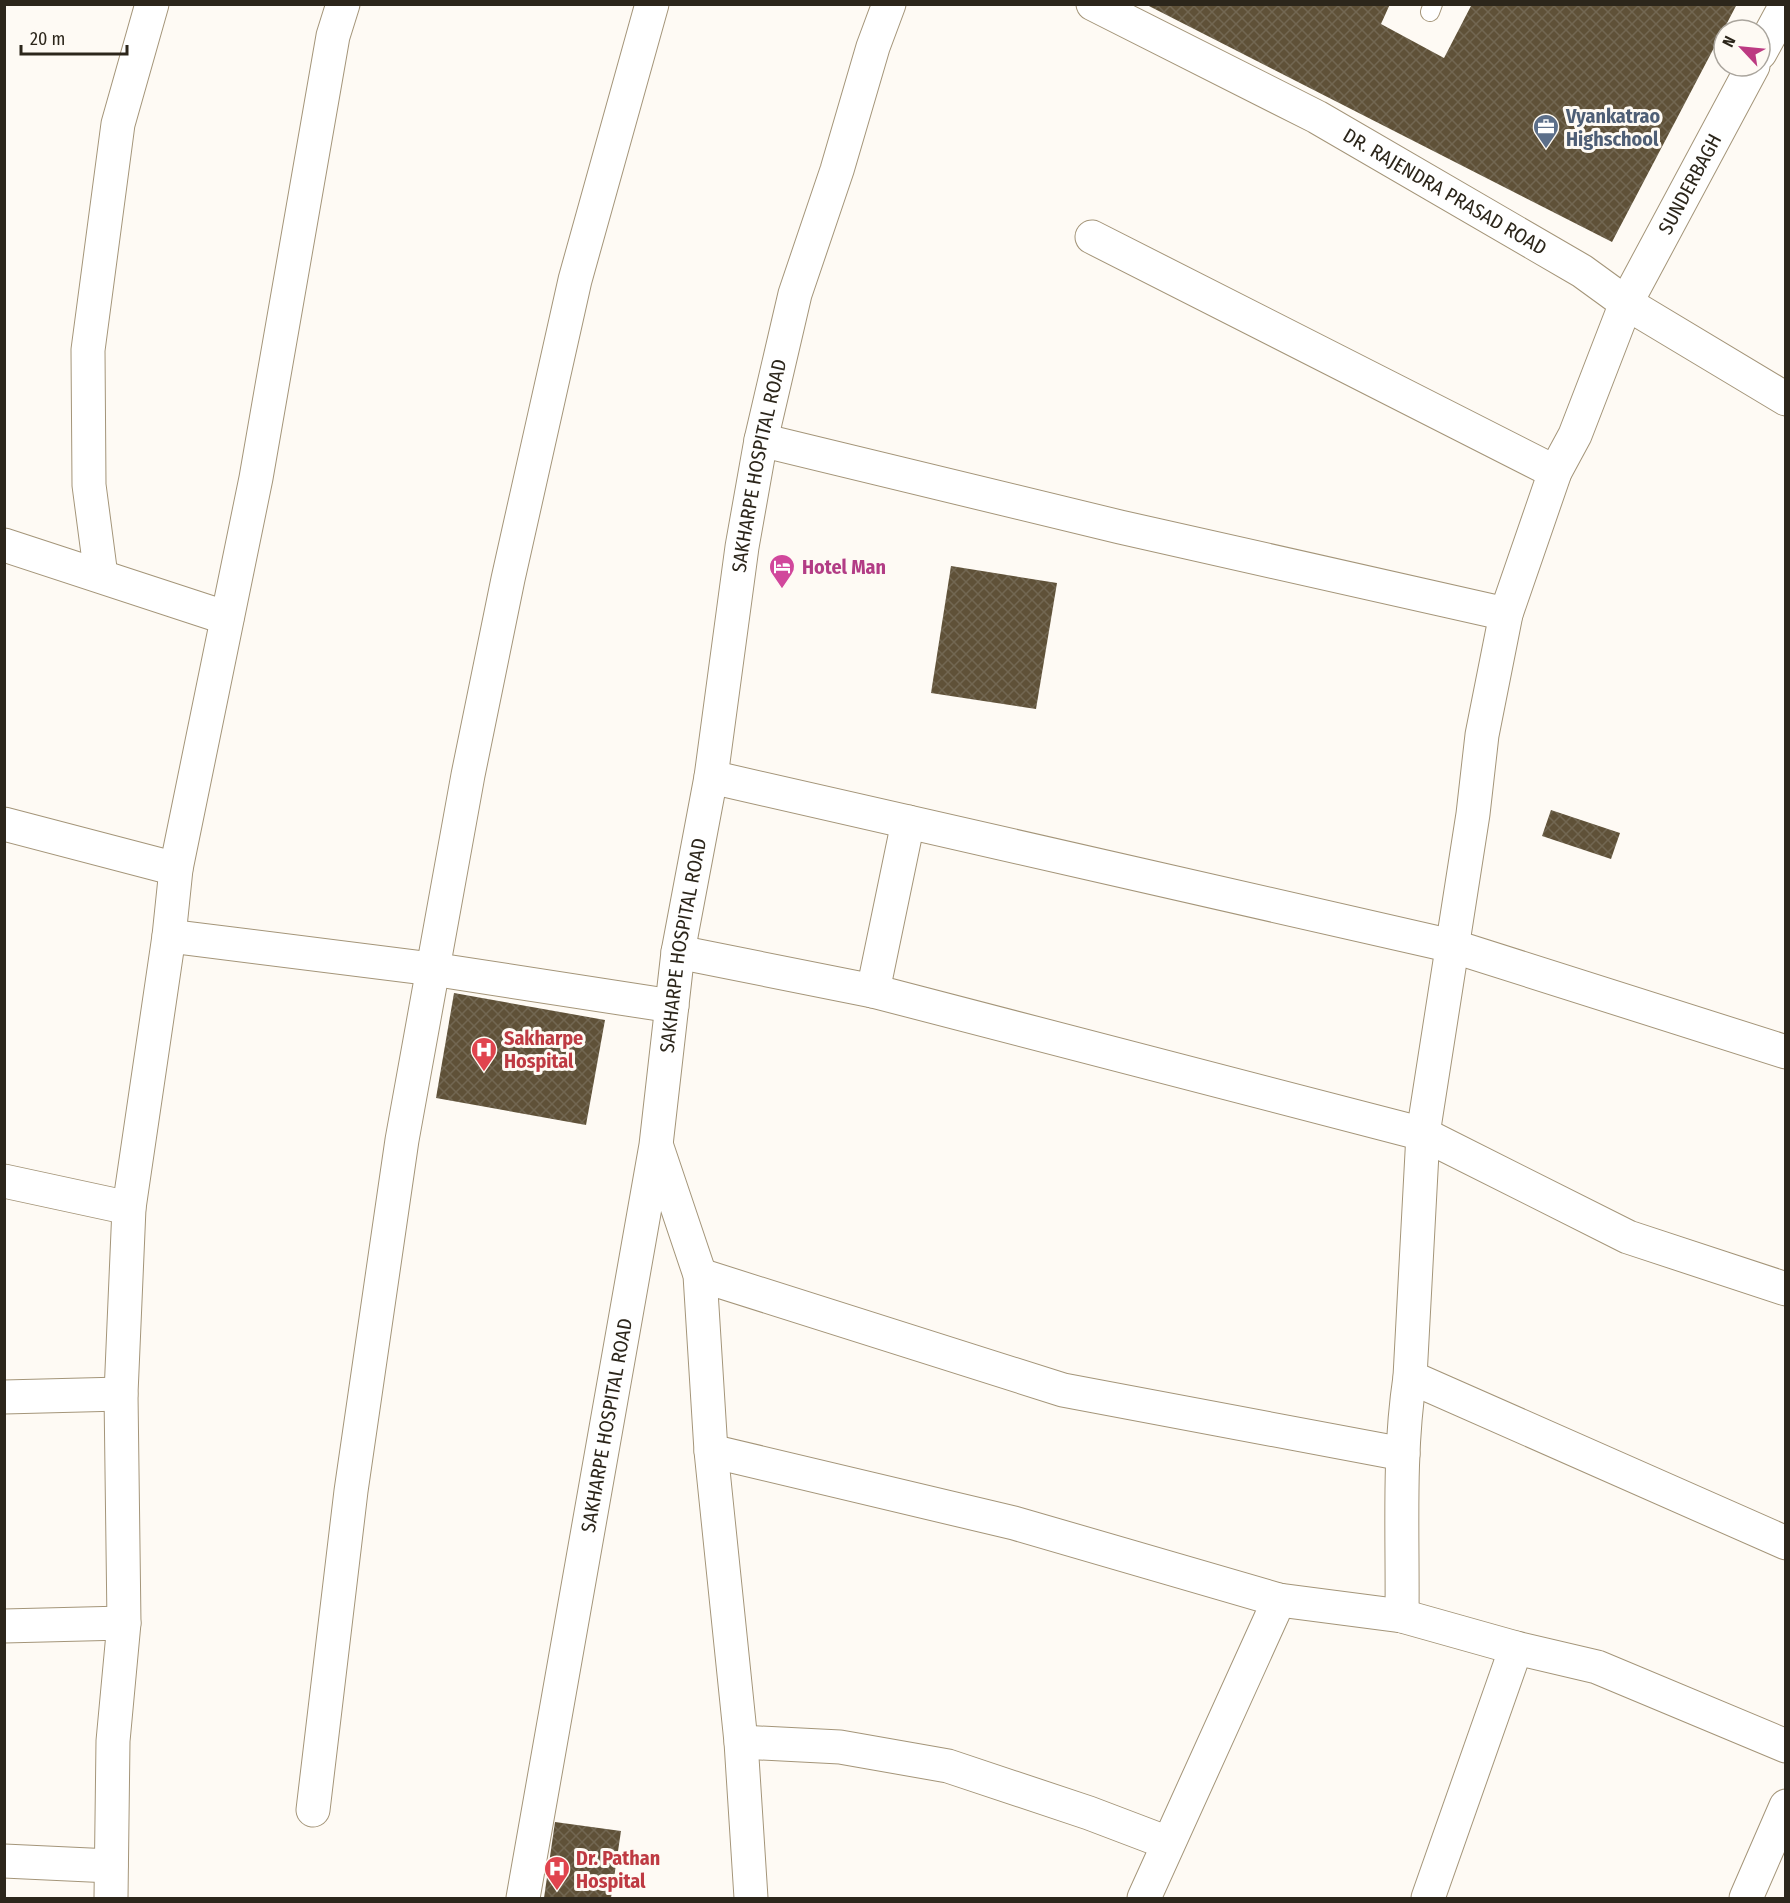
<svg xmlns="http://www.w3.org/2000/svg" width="1790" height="1903" font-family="'Fira Sans Condensed',sans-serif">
<defs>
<pattern id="building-cross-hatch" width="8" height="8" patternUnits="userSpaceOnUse" patternTransform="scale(1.5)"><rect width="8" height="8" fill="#5f5138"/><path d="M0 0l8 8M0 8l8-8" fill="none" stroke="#726752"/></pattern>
</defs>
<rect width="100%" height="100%" fill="#fefaf4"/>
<g fill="url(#building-cross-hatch)">
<polygon points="1145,4 1390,4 1381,24 1444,58 1472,4 1737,4 1612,242"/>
<polygon points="951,566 1057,583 1036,709 931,693"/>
<polygon points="1551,810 1620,833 1611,859 1542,836"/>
<polygon points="454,993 605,1020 586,1125 436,1098"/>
<polygon points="555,1822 621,1831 611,1898 544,1898"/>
</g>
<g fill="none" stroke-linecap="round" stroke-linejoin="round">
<defs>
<polyline id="service" points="1430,12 1433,4"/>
<g id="minor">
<polyline points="1092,237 1555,472"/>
<polyline points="761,440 1120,527 1506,614"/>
<polyline points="4,545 227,618"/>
<polyline points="101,576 89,485 88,350 118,124 152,4"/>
<polyline points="711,777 1452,946 1786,1052"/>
<polyline points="4,824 176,869"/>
<polyline points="169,936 432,969 672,1006"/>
<polyline points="678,952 873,991 1423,1134 1628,1237 1786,1289"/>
<polyline points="873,991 908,822"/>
<polyline points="657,1147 700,1275 711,1451 741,1742 751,1898"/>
<polyline points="4,1181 129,1208"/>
<polyline points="700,1275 1063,1390 1403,1454"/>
<polyline points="1410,1377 1786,1543"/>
<polyline points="4,1397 121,1394"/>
<polyline points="711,1451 1014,1523 1279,1600 1402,1616 1516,1648 1597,1667 1786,1746"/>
<path d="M 1402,1616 C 1403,1537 1398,1456 1410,1377 L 1423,1134 L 1473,814 L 1482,735 L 1506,614 L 1555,472 L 1575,435 L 1626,303"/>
<polyline points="4,1626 124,1623"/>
<polyline points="741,1742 840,1747 948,1766 1089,1813 1168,1843"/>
<polyline points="313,1810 351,1491 402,1140 468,775 508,579 575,280 652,4"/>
<polyline points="4,1861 111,1866"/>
<polyline points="111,1898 113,1741 124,1623 121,1394 129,1208 169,936 176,869 256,478 333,36 343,4"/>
<path id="s1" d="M 523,1898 L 656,1145 L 678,952 L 711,777 L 742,547 L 761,440 L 795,294 L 837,170 L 873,47 L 889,4"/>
<polyline points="1144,1898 1279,1600"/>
<polyline points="1428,1898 1516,1648"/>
<polyline points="1746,1898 1786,1806"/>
</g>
<g id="secondary">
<path id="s2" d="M 1093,4 L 1317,117 L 1582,271 L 1626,303 L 1786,399"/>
<polyline points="1760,53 1786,5"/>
<path id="s3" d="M 1626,303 L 1753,66"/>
</g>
</defs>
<use href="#service" stroke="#a49579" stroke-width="20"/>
<use href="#minor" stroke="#a49579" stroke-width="35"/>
<use href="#secondary" stroke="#a49579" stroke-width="35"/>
<use href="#service" stroke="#fff" stroke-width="18"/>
<use href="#minor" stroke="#fff" stroke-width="33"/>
<use href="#secondary" stroke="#fff" stroke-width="33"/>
</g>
<defs>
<symbol id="office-pin" viewBox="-11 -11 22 30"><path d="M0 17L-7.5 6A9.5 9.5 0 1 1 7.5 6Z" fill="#5c6f8a" stroke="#fefaf4"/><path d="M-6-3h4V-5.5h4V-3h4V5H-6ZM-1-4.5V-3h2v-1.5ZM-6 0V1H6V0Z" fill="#fff"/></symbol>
<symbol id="hotel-pin" viewBox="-11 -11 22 30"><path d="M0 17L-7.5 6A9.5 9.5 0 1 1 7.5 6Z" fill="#d1479c" stroke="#fefaf4"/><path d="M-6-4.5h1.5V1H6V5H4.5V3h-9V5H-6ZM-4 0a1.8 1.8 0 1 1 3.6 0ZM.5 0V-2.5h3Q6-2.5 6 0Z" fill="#fff"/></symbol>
<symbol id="hospital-pin" viewBox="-11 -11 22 30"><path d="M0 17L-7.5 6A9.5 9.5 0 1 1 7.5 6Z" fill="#e0444e" stroke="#fefaf4"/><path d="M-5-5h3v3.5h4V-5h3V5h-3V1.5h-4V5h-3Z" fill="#fff"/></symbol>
</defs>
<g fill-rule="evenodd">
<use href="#office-pin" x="1531" y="112" width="30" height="40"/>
<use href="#hotel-pin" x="767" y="552" width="30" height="40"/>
<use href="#hospital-pin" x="469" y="1035" width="30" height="40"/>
<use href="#hospital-pin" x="542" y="1854" width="30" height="40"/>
</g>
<g text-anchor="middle" stroke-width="6" stroke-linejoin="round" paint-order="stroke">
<g font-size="20" font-weight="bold" fill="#4e5e75" stroke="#fefaf4" text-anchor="start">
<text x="1566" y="123">Vyankatrao<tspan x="1566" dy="23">Highschool</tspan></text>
</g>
<g font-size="20" fill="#2c261b" stroke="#fefaf4">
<text dy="7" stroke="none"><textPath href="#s3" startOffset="135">SUNDERBAGH</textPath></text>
<text dy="7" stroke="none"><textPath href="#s2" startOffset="399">DR. RAJENDRA PRASAD ROAD</textPath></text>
<text dy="7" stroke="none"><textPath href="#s1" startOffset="1452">SAKHARPE HOSPITAL ROAD</textPath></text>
<text dy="7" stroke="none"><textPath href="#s1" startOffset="966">SAKHARPE HOSPITAL ROAD</textPath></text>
<text dy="7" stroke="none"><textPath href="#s1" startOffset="480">SAKHARPE HOSPITAL ROAD</textPath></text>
</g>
<g font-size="20" font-weight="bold" fill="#b23c85" stroke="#fefaf4" text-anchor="start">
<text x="802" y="574">Hotel Man</text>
</g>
<g font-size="20" font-weight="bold" fill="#be3a42" stroke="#fefaf4" text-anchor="start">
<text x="504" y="1045">Sakharpe<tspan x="504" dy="23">Hospital</tspan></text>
<text x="576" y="1865">Dr. Pathan<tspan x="576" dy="23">Hospital</tspan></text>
</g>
</g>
<rect width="1790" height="1903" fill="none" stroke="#2c261b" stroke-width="12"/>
<g transform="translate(1742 48) rotate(296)"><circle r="28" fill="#fefaf4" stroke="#aaa59d" stroke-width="1.5"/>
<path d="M0-4.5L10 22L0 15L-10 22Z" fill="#bc3a82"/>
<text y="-9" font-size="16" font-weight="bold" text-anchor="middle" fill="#2c261b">N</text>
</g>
<path d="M21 45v9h106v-9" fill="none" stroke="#2c261b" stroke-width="3"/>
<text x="30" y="45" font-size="18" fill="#2c261b" stroke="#fefaf4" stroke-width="4.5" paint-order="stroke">20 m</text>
</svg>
